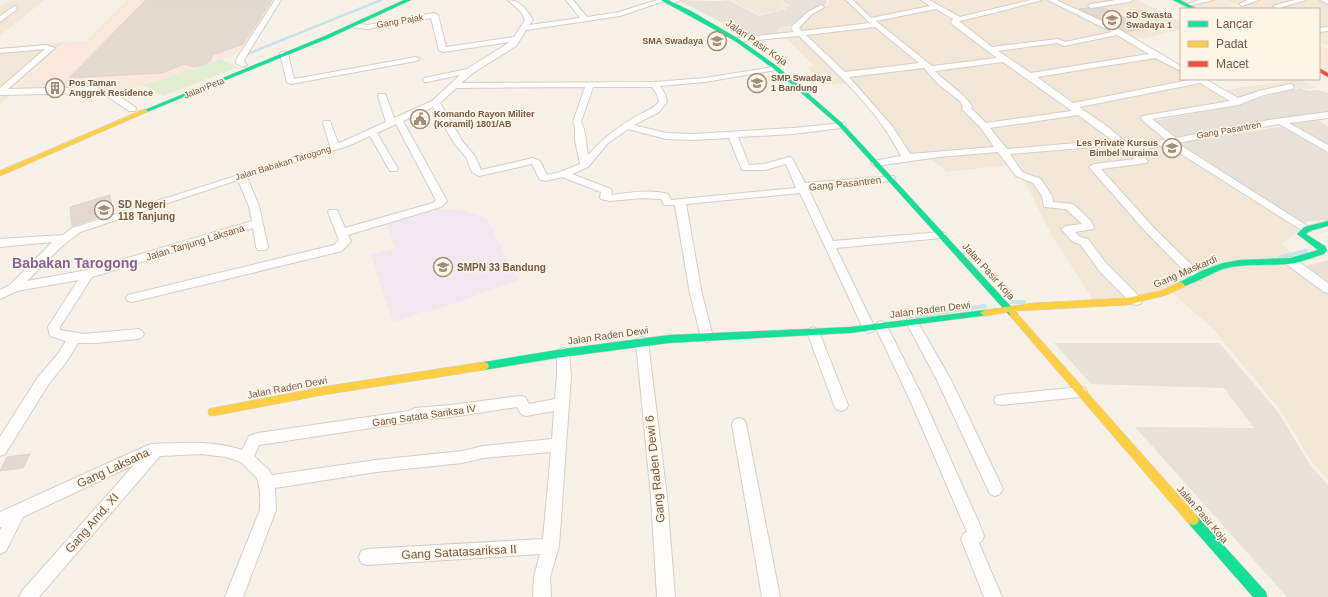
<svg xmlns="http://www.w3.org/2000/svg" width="1328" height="597" font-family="Helvetica,sans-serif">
<rect width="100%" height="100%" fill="#f7f1e7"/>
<g fill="#f3e7d7">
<polygon points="10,0 44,0 0,36 0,7"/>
<polygon points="731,0 780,0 789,6 782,7 785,9 759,15"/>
<polygon points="829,0 1138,0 1181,22 1181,30 1129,41 1160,58 1167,57 1181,66 1181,79 1201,79 1218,91 1300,79 1316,88 1307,89 1302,87 1147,120 1190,154 1260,204 1301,230 1281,244 1294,255 1282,260 1328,290 1328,479 1312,462 1281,411 1215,331 1172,292 1096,305 1050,232 1028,187 1009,165 947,172 929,157 908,158 883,122 849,83 827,84 821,81 835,78 829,72 814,74 808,68 814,66 778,30 793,26 811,11 829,5"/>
<polygon points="1225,0 1328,0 1328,46 1319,42 1319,9 1245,9"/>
<polygon points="65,42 10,90 47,90 52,87 62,86 61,89 96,89 127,103 120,106 106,96 92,92 9,96 0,104 0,48"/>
</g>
<g fill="#fbe8dd">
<polygon points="127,0 275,0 243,48 234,55 115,94 109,90 98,88 62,89 63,86 52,86 48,89 12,90 67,42 86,41"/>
<polygon points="1181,0 1221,0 1241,9 1199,9"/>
<polygon points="1319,45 1328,49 1328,72 1319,68"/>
</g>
<g fill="#e9e1d8">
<polygon points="678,0 718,1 729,0 759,16 786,9 784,7 790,6 782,0 826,0 827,4 809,12 792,25 777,30 779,34 745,38 719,21"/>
<polygon points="1300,88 1308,91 1319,90 1328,93 1328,111 1175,137 1154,121 1244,104 1265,96"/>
<polygon points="1316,119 1328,126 1328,146 1291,124"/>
<polygon points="1284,126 1328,152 1328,220 1309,221 1301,226 1241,190 1213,165 1178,143"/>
<polygon points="1328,260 1328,285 1303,267"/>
<polygon points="1054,343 1219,343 1278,412 1310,465 1328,485 1328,597 1287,597 1135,427 1254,428 1224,388 1091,384"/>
</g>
<polygon fill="#f3e7f1" points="436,209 466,211 487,219 518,280 441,308 428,312 421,312 393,322 371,255 395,248 387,223"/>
<polygon fill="#e1eed1" points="221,59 238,67 163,96 143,85"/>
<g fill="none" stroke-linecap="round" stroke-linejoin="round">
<polyline stroke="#c9e4e7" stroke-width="2.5" points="245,55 381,0"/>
<g stroke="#c9e4e7" stroke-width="4">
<polyline points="1281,257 1306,251"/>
<polyline points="1197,271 1206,265 1217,264"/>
<polyline points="1011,302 1024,302"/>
<polyline points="917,316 985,306"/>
</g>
</g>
<g fill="#e3d9cf" stroke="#dfd4c9">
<polygon points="146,0 272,0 243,44 213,55 211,60 206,64 194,67 184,64 162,73 69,78"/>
<polygon points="1088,8 1091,9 1104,8 1146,28 1127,32 1079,9"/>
<polygon points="110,195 113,212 72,226 70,207"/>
<polygon points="30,454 23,468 0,471 7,457"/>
</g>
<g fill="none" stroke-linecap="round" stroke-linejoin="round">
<defs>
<g id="street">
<polygon points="275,0 281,0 245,58 244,62 247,65 243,67 236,63 237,58"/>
<path d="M 508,0 C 520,0 527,10 533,20 L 529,25 L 580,18 L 566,0 L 573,0 L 587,17 L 619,12 L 657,0 L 667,0 L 620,16 L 526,30 L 516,46 L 473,73 L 461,83 L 654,82 L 705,78 L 779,66 L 779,70 L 776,70 L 705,82 L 660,86 L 665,94 L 667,102 L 659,112 L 634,125 L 666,133 L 693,134 L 793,128 L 844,123 L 846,125 L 844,127 L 841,128 L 793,134 L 738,137 L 749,165 L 764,164 L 789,157 L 792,158 L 805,183 L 894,176 L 895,178 L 890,181 L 808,188 L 833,241 L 941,232 L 945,233 L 946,235 L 945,237 L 941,238 L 836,248 L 875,328 L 873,331 L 869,333 L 865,331 L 863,328 L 800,193 L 686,204 L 702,294 L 713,337 L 711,340 L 707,342 L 703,340 L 701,337 L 690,294 L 675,205 L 664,205 L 661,199 L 642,198 L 610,201 L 601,199 L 600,197 L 601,192 L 562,177 L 546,181 L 540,180 L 532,164 L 479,176 L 472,172 L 466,157 L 454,143 L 433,107 L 403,121 L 447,201 L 441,207 L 348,235 L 351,241 L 342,251 L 132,302 L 128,301 L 126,298 L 128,295 L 132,294 L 334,245 L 339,240 L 328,212 L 329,210 L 337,210 L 345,228 L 433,203 L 436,200 L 396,124 L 377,133 L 398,169 L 396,171 L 390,171 L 370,136 L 348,146 L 247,177 L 259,206 L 268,247 L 266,250 L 258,250 L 256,247 L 253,228 L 92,277 L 60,327 L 60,330 L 84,334 L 138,329 L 142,331 L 144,334 L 142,337 L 138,339 L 96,343 L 78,343 L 67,361 L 48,385 L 5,454 L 0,456 L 0,437 L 38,377 L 57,355 L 66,341 L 50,336 L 48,327 L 78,280 L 17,291 L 0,299 L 0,290 L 10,285 L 52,242 L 0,247 L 0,239 L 63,235 L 72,228 L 330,146 L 323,123 L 324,121 L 330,121 L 338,143 L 342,142 L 386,122 L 378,96 L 379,94 L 385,94 L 386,96 L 394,118 L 432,101 L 460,75 L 427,82 L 424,82 L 423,80 L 424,78 L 467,69 L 510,42 L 443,52 L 439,50 L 431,18 L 368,29 L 351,27 L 351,23 L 368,25 L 434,13 L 438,15 L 446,47 L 514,37 L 525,20 L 521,12 ZM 585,87 L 573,122 L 575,127 L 575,140 L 580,164 L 560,172 L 547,175 L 540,161 L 533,158 L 481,170 L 475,156 L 463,142 L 440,103 L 456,88 ZM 593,87 L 652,87 L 657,94 L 659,102 C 651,111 640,113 630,120 C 614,130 600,141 588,155 C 586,146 586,130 581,122 ZM 628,129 L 666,139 L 693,140 L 729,138 L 742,170 L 765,170 L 786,164 L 796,188 L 671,200 L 668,194 C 649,189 629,193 611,195 L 612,191 L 611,189 L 572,174 L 588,167 L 607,144 ZM 238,180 L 249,206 L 252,221 L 87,270 L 27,281 L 60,248 L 80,232 Z"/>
<polygon points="671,0 681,0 671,4 667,4 667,2"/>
<path d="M 846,0 L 853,0 L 871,18 L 930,6 L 921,0 L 929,0 L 960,17 L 1031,0 L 1042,0 L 994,13 L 959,21 L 992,47 L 1058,39 L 1065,42 L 1112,32 L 1048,0 L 1056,0 L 1115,27 L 1181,66 L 1181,71 L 1155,58 L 1037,77 L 1073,103 L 1194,79 L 1205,79 L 1238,98 L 1259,91 L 1290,84 L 1293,85 L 1294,87 L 1293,89 L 1264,95 L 1238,105 L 1152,119 L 1176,138 L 1269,120 L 1328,112 L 1328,118 L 1289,123 L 1328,145 L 1328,152 L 1279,124 L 1177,143 L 1312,229 L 1311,231 L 1303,231 L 1167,145 L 1136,151 L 1148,161 L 1146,163 L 1101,169 L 1154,228 L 1201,274 L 1203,277 L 1201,280 L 1193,280 L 1146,232 L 1089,167 L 1094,164 L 1135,159 L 1118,145 L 1010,154 L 1022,172 L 1041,179 L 1052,196 L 1053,202 L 1073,204 L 1090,220 L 1094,227 L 1093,229 L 1075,232 L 1080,237 L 1088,239 L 1106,263 L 1135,292 L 1142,301 L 1140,304 L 1136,305 L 1132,304 L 1101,273 L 1080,244 L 1073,242 L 1061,229 L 1066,226 L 1082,224 L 1066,209 L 1044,207 L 1042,196 L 1033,183 L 1016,176 L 998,152 L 939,157 L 876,166 L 873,165 L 871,163 L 873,161 L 901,156 C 896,147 891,138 885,129 C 861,94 828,65 799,36 L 737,42 L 733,40 L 737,38 L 794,32 L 791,28 L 792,26 L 808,12 L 821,5 L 824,7 L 823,8 L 812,14 L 799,28 L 802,31 L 870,23 ZM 936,9 L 953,19 L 951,22 L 952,24 L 997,58 L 932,66 L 876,21 ZM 875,27 L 919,63 L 845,72 L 806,35 ZM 1117,35 L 1149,54 L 1031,73 L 998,51 L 1057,43 L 1064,46 ZM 1003,62 L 1072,111 L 986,123 L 971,108 L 972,106 C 963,92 947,84 935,71 ZM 924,68 L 939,85 L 960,101 L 963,106 L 962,108 L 963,110 L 981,128 L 994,147 L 910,154 L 892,126 L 849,77 ZM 1200,83 L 1230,101 L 1142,116 L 1141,118 L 1142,120 L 1165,139 L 1163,140 L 1131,146 L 1104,124 L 1079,107 ZM 1078,115 L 1112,140 L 1007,149 L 990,128 Z"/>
<polygon points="1117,0 1133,0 1130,2 1091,8 1088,6 1091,4"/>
<polygon points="1200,0 1213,0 1186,7 1183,5"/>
<polygon points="1248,0 1259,0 1242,6 1239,4"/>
<polygon points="1294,0 1306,0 1282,7 1284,9 1276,9 1273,6"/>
<polygon points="1320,0 1328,0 1328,4"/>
<polygon points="15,6 17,7 17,9 0,22 0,16"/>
<polygon points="1328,27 1328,31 1319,32 1319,28"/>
<polygon points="46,45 55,48 8,89 95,87 113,92 135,107 136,109 135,111 129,111 107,96 95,93 0,95 0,88 45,49 0,53 0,49"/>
<polygon points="281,52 284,52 288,54 294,79 416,57 420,59 416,61 291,84 287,82 280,54"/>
<polygon points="1290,257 1294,258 1328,283 1328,293 1324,292 1286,264 1284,261 1286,258"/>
<polygon points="912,318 916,319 951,380 1003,489 1000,494 995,496 990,494 937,380 906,322 908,319"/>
<polygon points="881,321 885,323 887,326 924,400 979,523 984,536 982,541 979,543 1002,597 984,597 961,539 963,534 967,532 964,525 910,400 875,326 877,323"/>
<polygon points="813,327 817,329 819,332 848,405 846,409 841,411 836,409 834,405 807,332 809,329"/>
<polygon points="642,337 647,339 648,342 667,497 675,597 657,597 651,497 636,342 637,339"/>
<path d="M 563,348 L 568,350 L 569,353 L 571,376 L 559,546 L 550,577 L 551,597 L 533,597 L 534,577 L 540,554 L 367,565 L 361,563 L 359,557 L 361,551 L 367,549 L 543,539 L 551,452 L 483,458 L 462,463 L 376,472 L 275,488 L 276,510 L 243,597 L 225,597 L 260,510 L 260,491 L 257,478 L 241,462 L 226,457 L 201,454 L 160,456 L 39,597 L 19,597 L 22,591 L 134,465 L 23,517 L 6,551 L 0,554 L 0,530 L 2,527 L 0,527 L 0,512 L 146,446 L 151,444 C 182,443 212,440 242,450 L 249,436 L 258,433 L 409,411 L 415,408 L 451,405 L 520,396 L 525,397 L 529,404 L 555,399 L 557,376 L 557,353 L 558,350 ZM 517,407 L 521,414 L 526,416 L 554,411 L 552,439 L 483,446 L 462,451 L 376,460 L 272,475 L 269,470 L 254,456 L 259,445 L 411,422 L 417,420 L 451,417 Z"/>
<polygon points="1080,387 1085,388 1087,392 1085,396 1080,397 1001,405 996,404 994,400 996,396 1001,395"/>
<polygon points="739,418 744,420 746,424 780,597 762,597 732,424 734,420"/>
</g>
<g id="fast">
<polygon points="404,0 411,0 329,38 147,112 142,111 325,36"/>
<polygon points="661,0 668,0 691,11 739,39 778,67 843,124 1016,312 1018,314 1016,316 1010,316 839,126 774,69 735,41"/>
<polygon points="1173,0 1180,0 1198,9 1191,9"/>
<path d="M 1328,221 L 1328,226 L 1310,231 L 1306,234 L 1325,246 L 1327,250 L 1324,254 C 1313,257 1300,263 1288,264 C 1267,266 1244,263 1223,269 C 1214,272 1184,289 1178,287 L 1177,285 L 1178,283 L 1201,271 L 1223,263 L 1240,260 L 1290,258 L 1318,250 L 1297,234 L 1304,227 Z"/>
<polygon points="985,310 990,313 988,315 850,333 669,343 563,357 484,370 481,369 479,366 481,363 484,362 563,349 669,335 850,327"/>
<polygon points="1193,515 1197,516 1266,592 1267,597 1253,597 1189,524 1187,520 1189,516"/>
</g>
<g id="slow">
<polygon points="145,109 148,111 147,112 0,176 0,171"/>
<polygon points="1181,282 1185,285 1184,287 1166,295 1127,305 1015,311 1197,516 1199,520 1197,524 1193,525 1189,524 1010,316 1009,312 985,316 980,313 985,310 1034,303 1127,298 1160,291"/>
<polygon points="484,362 487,363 489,366 487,369 484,370 328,394 213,416 209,415 208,412 209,409 213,408 328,386"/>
</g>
<polygon id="jam" points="1319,68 1328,73 1328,77 1319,72"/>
</defs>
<use href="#street" stroke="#d8cec5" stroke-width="2"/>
<use href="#fast" stroke="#d7cdc3" stroke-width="1"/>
<use href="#slow" stroke="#d7cdc3" stroke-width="1"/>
<use href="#jam" stroke="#d7cdc3" stroke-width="1"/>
<use href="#street" fill="#fefdfb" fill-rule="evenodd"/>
<use href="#fast" fill="#16e098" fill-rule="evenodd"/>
<use href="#slow" fill="#ffcf43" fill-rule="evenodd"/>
<use href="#jam" fill="#f24e42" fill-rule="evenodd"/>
</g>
<defs>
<symbol id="school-ring" viewBox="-11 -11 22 22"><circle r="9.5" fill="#fff6e7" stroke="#a28e7f" stroke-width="1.5"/><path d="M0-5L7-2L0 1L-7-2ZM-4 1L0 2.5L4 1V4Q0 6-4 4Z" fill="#a28e7f"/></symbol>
<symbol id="building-ring" viewBox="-11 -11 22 22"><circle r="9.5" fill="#fff6e7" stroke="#a28e7f" stroke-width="1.5"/><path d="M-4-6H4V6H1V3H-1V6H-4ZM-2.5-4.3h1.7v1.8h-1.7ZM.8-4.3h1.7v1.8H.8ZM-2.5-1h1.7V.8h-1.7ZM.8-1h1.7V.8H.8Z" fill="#a28e7f"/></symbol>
<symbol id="civic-ring" viewBox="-11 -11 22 22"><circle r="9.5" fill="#fff6e7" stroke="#a28e7f" stroke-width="1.5"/><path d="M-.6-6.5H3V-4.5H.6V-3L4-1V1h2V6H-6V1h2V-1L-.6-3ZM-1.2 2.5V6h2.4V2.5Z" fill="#a28e7f"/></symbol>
</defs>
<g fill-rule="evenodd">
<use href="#school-ring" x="1101" y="9" width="22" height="22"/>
<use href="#school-ring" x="706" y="30" width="22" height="22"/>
<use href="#school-ring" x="746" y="72" width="22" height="22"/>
<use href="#building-ring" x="44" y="77" width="22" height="22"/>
<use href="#civic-ring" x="409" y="108" width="22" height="22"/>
<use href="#school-ring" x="1161" y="137" width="22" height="22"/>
<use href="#school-ring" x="93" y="199" width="22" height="22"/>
<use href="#school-ring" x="432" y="256" width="22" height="22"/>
</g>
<g text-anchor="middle" stroke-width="3" stroke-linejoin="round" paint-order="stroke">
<g font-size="9" font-weight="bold" fill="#755847" stroke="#fff6e7" text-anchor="start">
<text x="1126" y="18">SD Swasta<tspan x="1126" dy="10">Swadaya 1</tspan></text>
<text x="703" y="44" text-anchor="end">SMA Swadaya</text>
<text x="771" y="81">SMP Swadaya<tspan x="771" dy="10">1 Bandung</tspan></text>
<text x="69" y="86">Pos Taman<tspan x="69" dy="10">Anggrek Residence</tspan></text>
<text x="434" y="117">Komando Rayon Militer<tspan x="434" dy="10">(Koramil) 1801/AB</tspan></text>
<text x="1158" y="146" text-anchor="end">Les Private Kursus<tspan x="1158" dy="10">Bimbel Nuraima</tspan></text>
</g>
<g font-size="9" fill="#755847" stroke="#fff6e7">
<text transform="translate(400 21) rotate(-10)" y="3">Gang Pajak</text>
<text transform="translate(204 88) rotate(-22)" y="3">Jalan Peta</text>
<text transform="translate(1229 130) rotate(-10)" y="3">Gang Pasantren</text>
<text transform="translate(283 163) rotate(-17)" y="3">Jalan Babakan Tarogong</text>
</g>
<g font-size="10" fill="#755847" stroke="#fff6e7">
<text transform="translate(757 42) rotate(35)" y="4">Jalan Pasir Koja</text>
<text transform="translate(845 183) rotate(-6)" y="4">Gang Pasantren</text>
<text transform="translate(195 242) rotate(-17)" y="4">Jalan Tanjung Laksana</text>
<text transform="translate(989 271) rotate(48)" y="4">Jalan Pasir Koja</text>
<text transform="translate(1185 271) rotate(-23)" y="4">Gang Maskardi</text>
<text transform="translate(930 309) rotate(-7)" y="4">Jalan Raden Dewi</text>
<text transform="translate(608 335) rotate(-8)" y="4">Jalan Raden Dewi</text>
<text transform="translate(287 387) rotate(-11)" y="4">Jalan Raden Dewi</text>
<text transform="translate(424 415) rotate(-8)" y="4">Gang Satata Sariksa IV</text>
<text transform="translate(1203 514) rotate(49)" y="4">Jalan Pasir Koja</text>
</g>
<g font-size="10" font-weight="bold" fill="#755847" stroke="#fff6e7" text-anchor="start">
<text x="118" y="208">SD Negeri<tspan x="118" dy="12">118 Tanjung</tspan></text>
<text x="457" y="271">SMPN 33 Bandung</text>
</g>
<g font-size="12" fill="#755847" stroke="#fff6e7">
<text transform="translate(113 468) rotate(-25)" y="4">Gang Laksana</text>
<text transform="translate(655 469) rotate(-96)" y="4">Gang Raden Dewi 6</text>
<text transform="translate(92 523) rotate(-49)" y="4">Gang Amd. XI</text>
<text transform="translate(459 552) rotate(-3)" y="4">Gang Satatasariksa II</text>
</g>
<g font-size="14" font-weight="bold" fill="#886298" stroke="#fff6e7">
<text x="75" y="268">Babakan Tarogong</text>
</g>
</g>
<rect x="1180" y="8" width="140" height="72" fill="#fff6e7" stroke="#c8b7a7"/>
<rect x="1188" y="21" width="20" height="6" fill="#16e098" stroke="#c8b7a7"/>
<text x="1216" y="28" font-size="12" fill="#755847">Lancar</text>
<rect x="1188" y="41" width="20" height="6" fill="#ffcf43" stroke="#c8b7a7"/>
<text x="1216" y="48" font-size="12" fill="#755847">Padat</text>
<rect x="1188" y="61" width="20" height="6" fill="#f24e42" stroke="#c8b7a7"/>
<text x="1216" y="68" font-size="12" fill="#755847">Macet</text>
</svg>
